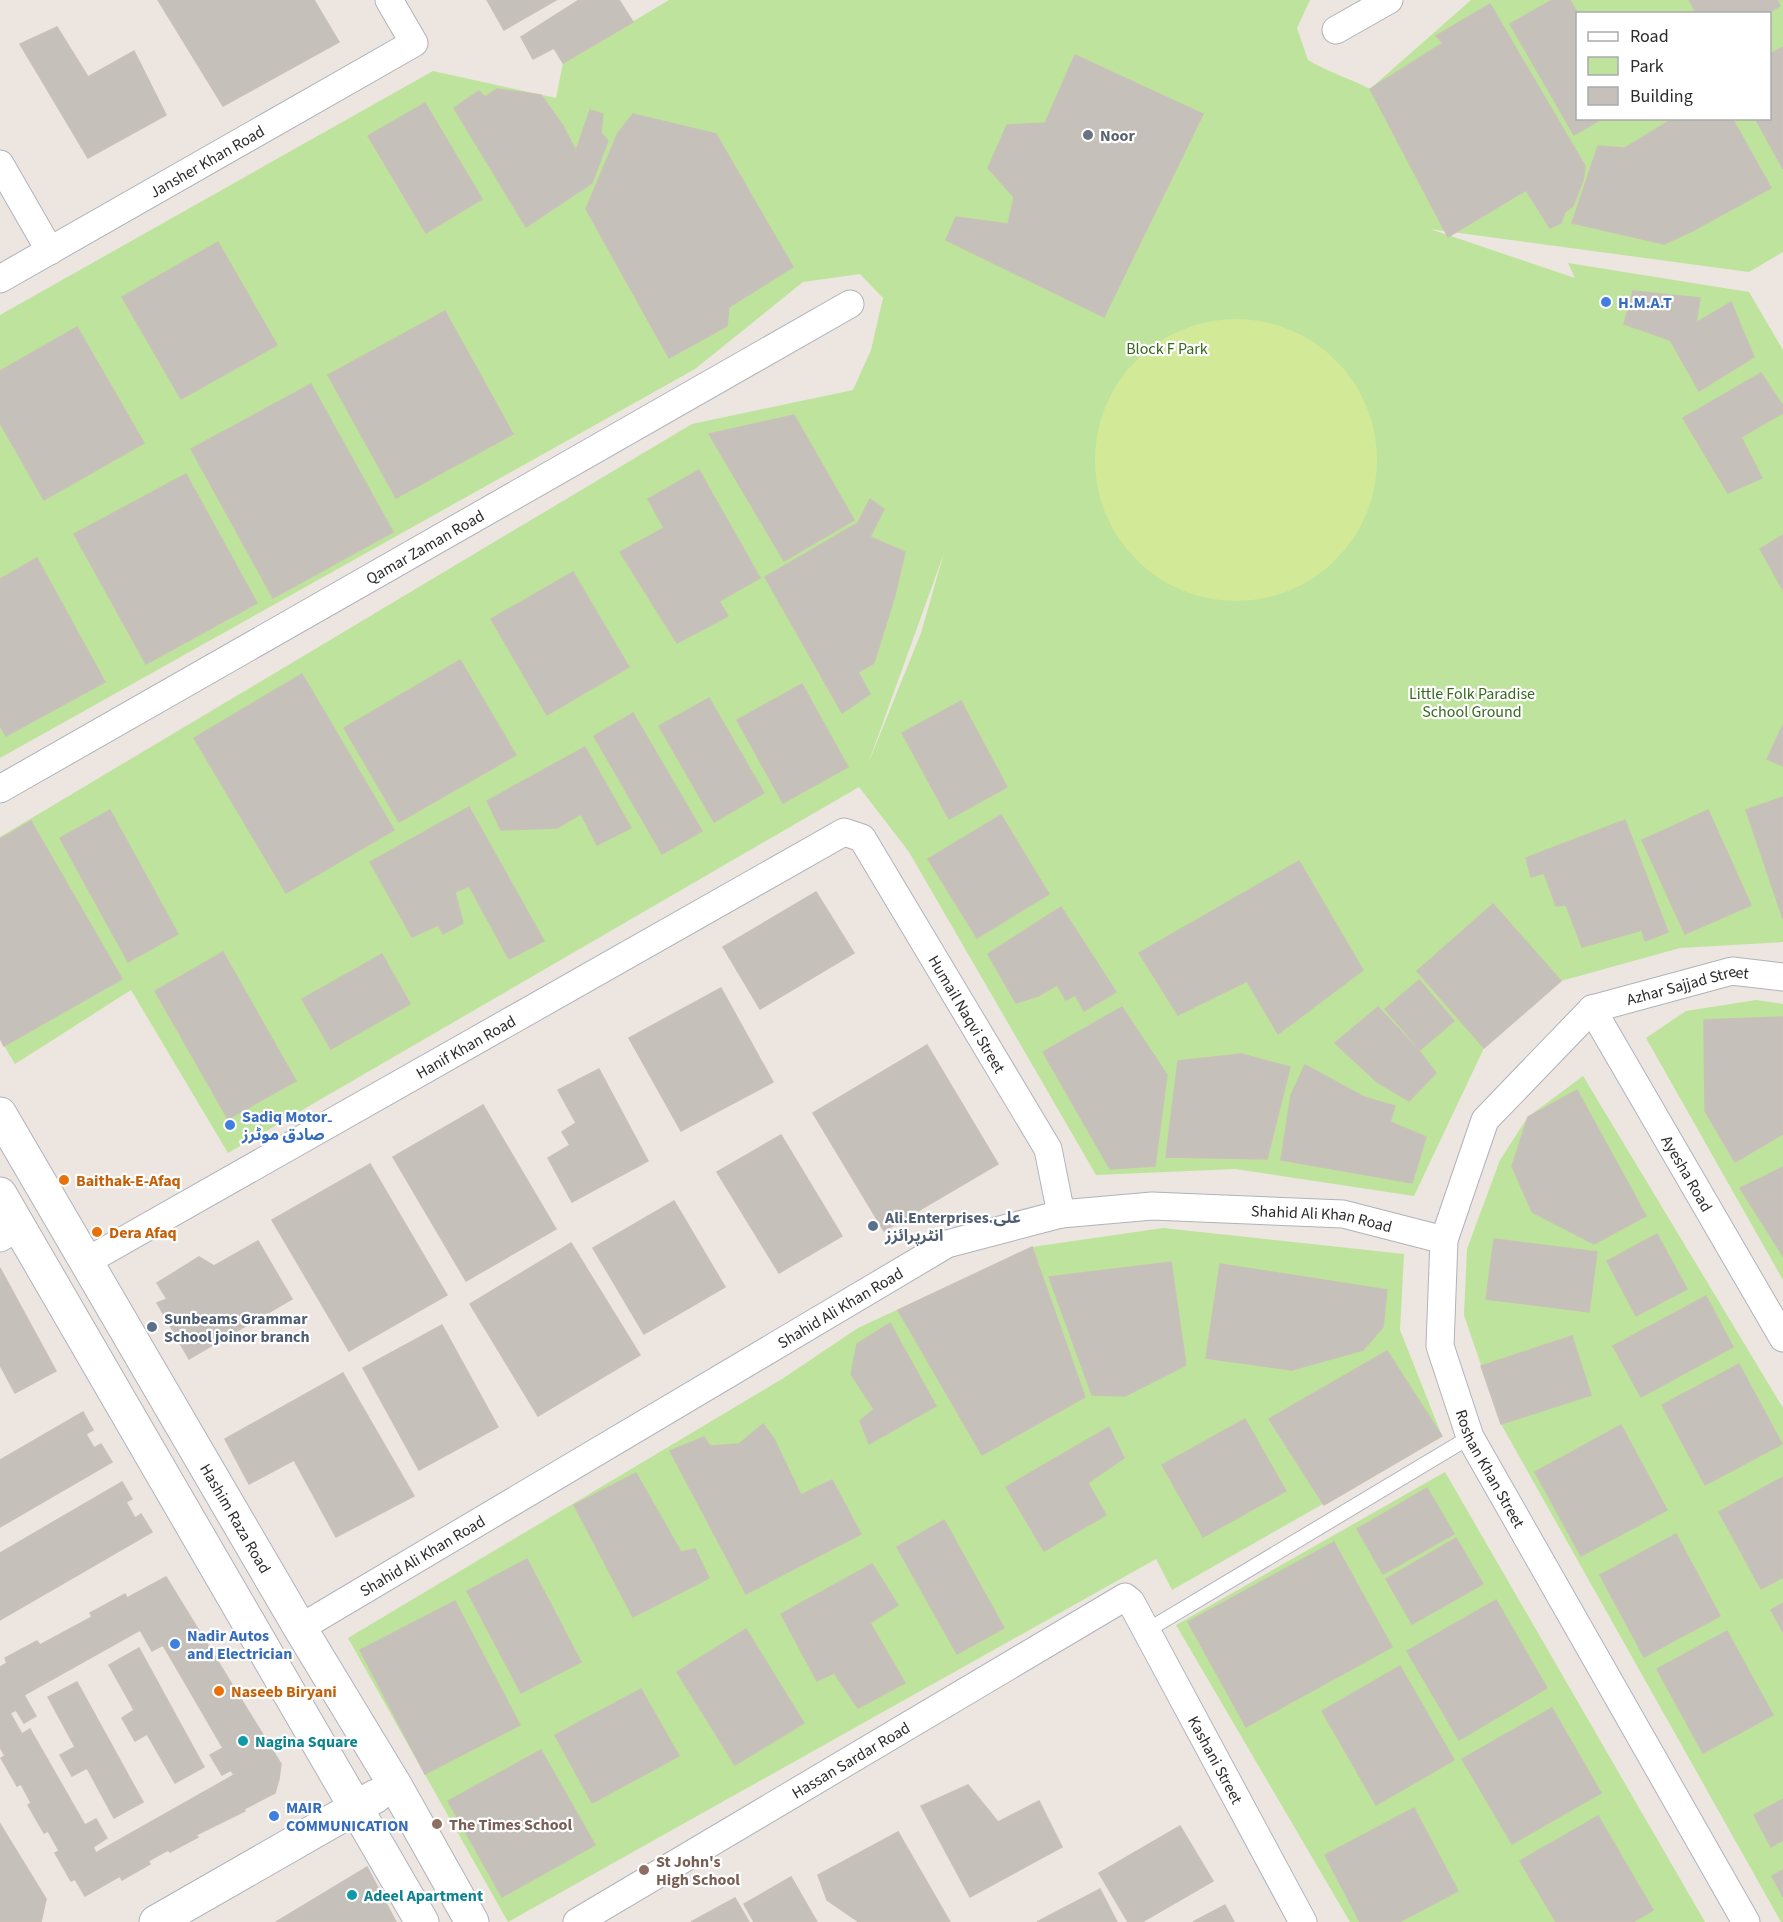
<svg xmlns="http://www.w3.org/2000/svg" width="1783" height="1922" font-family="'Source Sans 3','Noto Sans Arabic',sans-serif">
<rect width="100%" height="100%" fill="#ede5df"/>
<g fill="#bee39c" fill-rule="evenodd">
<path d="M 669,0 L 1310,0 L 1297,28 L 1308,60 C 1328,72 1349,78 1370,89 L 1471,0 L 1783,0 L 1783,252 L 1749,272 L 1430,229 L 1575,278 L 1568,263 L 1749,292 L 1783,350 L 1783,942 L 1680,948 L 1561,981 L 1484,1048 L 1414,1196 L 1235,1169 L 1096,1175 L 909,852 L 859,787 L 228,1153 L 131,990 L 15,1064 L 0,1039 L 0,837 L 692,424 L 853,390 L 871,350 L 883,298 L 860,274 L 803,282 L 695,369 L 0,758 L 0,315 L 433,71 L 556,98 L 563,63 ZM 1578,14 L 1770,14 L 1770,118 L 1578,118 ZM 944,553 L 921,633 L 868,764 Z"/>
<polygon points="1756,1000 1783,1004 1783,1280 1646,1038 1686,1011"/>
<polygon points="1583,1076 1783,1408 1783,1922 1781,1922 1501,1424 1464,1315 1467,1249 1500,1160 1528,1117"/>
<polygon points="1163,1228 1404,1254 1400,1330 1442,1436 1172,1590 1156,1559 508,1922 348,1638 782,1379 858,1328 1032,1247"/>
<polygon points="1445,1472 1705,1922 1350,1922 1176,1625"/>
</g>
<circle fill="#d2ea98" cx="1236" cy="460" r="141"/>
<g fill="#c6c0ba" stroke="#c9c1b8" stroke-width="1.5" fill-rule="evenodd">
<polygon points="158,0 314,0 339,42 223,106"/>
<polygon points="487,0 556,0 504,30"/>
<polygon points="579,0 619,0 633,22 563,63 554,48 533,59 521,37"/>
<polygon points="1552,0 1570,0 1578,14 1578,118 1603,118 1574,135 1510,24"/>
<polygon points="1689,0 1777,0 1780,6 1766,14 1697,14"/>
<polygon points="1490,4 1585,166 1583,180 1573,206 1565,212 1561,223 1550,228 1526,190 1448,237 1370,89 1443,43 1436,36"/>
<polygon points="57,27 88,77 134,51 166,115 88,158 20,44"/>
<polygon points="1783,47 1783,169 1755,118 1770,118 1770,54"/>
<polygon points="1075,55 1203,114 1104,317 946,240 956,217 1008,224 1014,197 988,168 1007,125 1045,123"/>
<polygon points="497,89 541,95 563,126 576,151 590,110 603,114 601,133 608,141 592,183 526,227 454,108 479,91 485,97"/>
<polygon points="425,103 482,199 426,233 368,136"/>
<polygon points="633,114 716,134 793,267 729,307 727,326 669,358 586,209 618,133"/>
<polygon points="1674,118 1732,118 1771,188 1692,231 1664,244 1572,223 1598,146 1625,148"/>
<polygon points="218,242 277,345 181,399 122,297"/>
<polygon points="1633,291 1700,298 1696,323 1731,302 1754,357 1699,391 1670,340 1624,324"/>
<polygon points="445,311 513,434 396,498 328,375"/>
<polygon points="77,327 144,443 44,500 0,423 0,371"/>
<polygon points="1761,373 1783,406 1783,413 1741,437 1762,478 1728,493 1683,418"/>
<polygon points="311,384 393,532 273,598 191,449"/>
<polygon points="794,415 854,520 784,561 709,434"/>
<polygon points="699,470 760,578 719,601 728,616 677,643 620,552 664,528 648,499"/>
<polygon points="186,474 257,603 146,664 74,534"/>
<polygon points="870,499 884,509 870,537 905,552 895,595 874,663 858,672 870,694 842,713 765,577 858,523"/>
<polygon points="1783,535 1783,590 1760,549"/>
<polygon points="37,558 105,682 6,736 0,726 0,579"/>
<polygon points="573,572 629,667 547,715 491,619"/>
<polygon points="460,660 516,755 399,822 344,728"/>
<polygon points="302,674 394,830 286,893 194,738"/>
<polygon points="802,684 848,767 783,803 737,720"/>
<polygon points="709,698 764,793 714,822 659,726"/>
<polygon points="961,701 1007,787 949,819 902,733"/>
<polygon points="633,713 702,831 662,854 594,736"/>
<polygon points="1783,725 1783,766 1767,759"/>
<polygon points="585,747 631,828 597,845 581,814 557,828 501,830 487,801"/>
<polygon points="1783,797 1783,919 1746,810"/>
<polygon points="469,807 544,941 509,959 469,886 455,892 463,923 443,934 438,925 412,937 370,862"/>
<polygon points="110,810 178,934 128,962 60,838"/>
<polygon points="1708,810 1751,905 1685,934 1642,840"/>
<polygon points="1001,815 1049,894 977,938 928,859"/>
<polygon points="1625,820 1668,932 1645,941 1642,930 1582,947 1566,905 1556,906 1544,873 1531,877 1526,858"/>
<polygon points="31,821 122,979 4,1046 0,1038 0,839"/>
<polygon points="1299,861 1363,970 1278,1034 1247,981 1178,1015 1139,953"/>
<polygon points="816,892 854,953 760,1009 723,947"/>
<polygon points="1493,904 1561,981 1484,1048 1417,971"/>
<polygon points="1061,907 1116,992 1084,1011 1075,995 1066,1000 1057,985 1038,996 1016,1003 988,954"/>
<polygon points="223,952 296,1081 228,1119 155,991"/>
<polygon points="382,954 410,1004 331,1049 302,999"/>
<polygon points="1419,980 1454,1021 1420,1050 1385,1009"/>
<polygon points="721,988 773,1082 681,1131 629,1038"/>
<polygon points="1122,1007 1167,1075 1155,1166 1110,1169 1043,1052"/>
<polygon points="1378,1007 1420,1052 1436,1073 1409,1101 1377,1082 1335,1043"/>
<polygon points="1783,1017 1783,1134 1735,1162 1705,1111 1704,1020"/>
<polygon points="927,1045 998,1164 884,1231 813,1113"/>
<polygon points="1241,1054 1290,1067 1267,1159 1166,1157 1178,1061"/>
<polygon points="1305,1065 1364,1097 1395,1106 1390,1122 1426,1137 1412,1183 1281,1160 1291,1095"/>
<polygon points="599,1069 648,1161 572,1202 548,1158 570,1145 562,1132 576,1123 558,1090"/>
<polygon points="1577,1090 1646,1216 1594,1244 1532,1212 1512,1166 1528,1117"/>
<polygon points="483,1105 556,1229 466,1281 393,1157"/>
<polygon points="781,1135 842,1236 779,1273 717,1172"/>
<polygon points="370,1164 447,1295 349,1351 272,1220"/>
<polygon points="1783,1167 1783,1256 1740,1188"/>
<polygon points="674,1201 725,1287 644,1334 593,1248"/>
<polygon points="1657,1234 1687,1289 1636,1316 1607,1261"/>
<polygon points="1494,1239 1597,1252 1589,1312 1486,1299"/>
<polygon points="258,1241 292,1299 189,1359 157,1303 167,1299 157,1283 199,1257 214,1266"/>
<polygon points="571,1243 640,1355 538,1416 470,1304"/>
<polygon points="1032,1247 1085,1397 982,1455 898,1310"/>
<polygon points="1171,1262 1186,1365 1125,1396 1092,1395 1049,1277"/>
<polygon points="1220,1264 1387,1290 1383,1327 1363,1350 1292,1370 1206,1358"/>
<polygon points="0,1268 56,1371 15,1393 0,1365"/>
<polygon points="1706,1296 1733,1347 1641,1397 1613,1346"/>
<polygon points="890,1323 936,1406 869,1444 860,1421 874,1409 851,1374 857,1344"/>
<polygon points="442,1325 498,1427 419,1470 363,1368"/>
<polygon points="1572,1336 1591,1395 1501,1424 1481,1366"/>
<polygon points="1387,1351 1442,1436 1324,1505 1269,1419"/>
<polygon points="1739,1364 1782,1444 1705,1485 1662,1405"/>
<polygon points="343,1373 414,1496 336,1537 294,1460 249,1484 225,1439"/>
<polygon points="83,1412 93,1430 86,1434 94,1448 101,1444 112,1462 0,1527 0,1460"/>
<polygon points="1245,1419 1286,1491 1203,1537 1162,1465"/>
<polygon points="763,1424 774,1439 801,1495 832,1480 861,1534 746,1594 670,1451 704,1437 710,1446 739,1444"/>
<polygon points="1621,1425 1667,1510 1581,1556 1535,1472"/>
<polygon points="1109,1427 1124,1458 1088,1483 1106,1515 1044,1551 1006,1487"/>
<polygon points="636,1473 681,1552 695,1549 709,1578 633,1617 574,1505"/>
<polygon points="1783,1477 1783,1577 1761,1589 1719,1512"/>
<polygon points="122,1482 132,1499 126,1502 135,1518 141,1514 152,1532 0,1620 0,1553"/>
<polygon points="1427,1488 1454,1534 1383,1574 1357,1529"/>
<polygon points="944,1520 1004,1628 957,1654 897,1547"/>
<polygon points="1676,1534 1720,1616 1644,1657 1600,1575"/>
<polygon points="1456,1538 1483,1584 1412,1624 1386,1579"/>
<polygon points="1334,1542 1392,1647 1246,1727 1188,1622"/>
<polygon points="527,1559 581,1662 521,1693 467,1591"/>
<polygon points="872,1564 898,1605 870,1623 905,1683 858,1708 834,1673 817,1681 781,1614"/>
<path d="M 166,1577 L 281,1764 L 279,1779 L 275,1793 L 244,1809 L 245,1811 L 196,1835 L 198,1837 L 170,1852 L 168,1850 L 148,1861 L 150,1864 L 122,1880 L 120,1876 L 85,1896 L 75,1879 L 71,1881 L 55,1853 L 59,1851 L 48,1831 L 44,1833 L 28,1805 L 31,1803 L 21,1784 L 17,1786 L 1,1758 L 5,1756 L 0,1747 L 0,1667 L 7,1663 L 5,1658 L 37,1641 L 40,1645 L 92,1617 L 90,1613 L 125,1594 L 127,1598 ZM 140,1630 L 152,1651 L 163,1645 L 223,1748 L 210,1755 L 222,1775 L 231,1770 L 234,1775 L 96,1853 L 93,1847 L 107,1838 L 96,1819 L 85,1825 L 30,1729 L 22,1734 L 10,1713 L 16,1710 L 24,1723 L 36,1716 L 24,1695 Z"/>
<polygon points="1496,1600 1547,1688 1459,1740 1407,1651"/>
<polygon points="455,1601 520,1725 425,1774 360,1650"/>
<polygon points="1783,1603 1783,1632 1771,1610"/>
<polygon points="746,1629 804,1723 735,1765 677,1672"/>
<polygon points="1727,1631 1773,1715 1703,1753 1657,1669"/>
<polygon points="139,1648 204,1767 175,1783 147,1734 135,1741 122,1718 134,1710 109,1665"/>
<polygon points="1400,1666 1454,1760 1376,1805 1322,1711"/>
<polygon points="77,1682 143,1802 114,1818 87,1768 72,1776 60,1755 75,1747 48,1697"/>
<polygon points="641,1689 679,1756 592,1803 555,1735"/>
<polygon points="1552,1708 1601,1793 1512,1844 1462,1759"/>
<polygon points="541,1750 595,1845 502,1897 448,1801"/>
<polygon points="968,1785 998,1822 1039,1801 1062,1847 970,1897 921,1806"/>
<polygon points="1783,1799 1783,1840 1771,1847 1754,1815"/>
<polygon points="1414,1808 1458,1891 1399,1922 1360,1922 1325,1855"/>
<polygon points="1598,1816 1653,1910 1633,1922 1556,1922 1520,1861"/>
<polygon points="0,1824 46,1899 41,1922 0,1922"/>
<polygon points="1180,1826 1213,1881 1142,1922 1128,1922 1099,1873"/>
<polygon points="898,1832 950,1922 859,1922 827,1900 818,1875"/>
<polygon points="367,1867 396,1922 276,1922"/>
<polygon points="1783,1870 1783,1897 1772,1876"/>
<polygon points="791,1877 817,1922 754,1922 744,1904"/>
<polygon points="1100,1889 1117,1922 1037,1922"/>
<polygon points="735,1898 749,1922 691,1922"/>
<polygon points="1225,1905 1234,1922 1193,1922"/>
</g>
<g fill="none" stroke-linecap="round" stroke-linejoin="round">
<defs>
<polyline id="lane" points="1146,1631 1470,1437"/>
<g id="street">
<polyline points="1336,30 1389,0"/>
<polyline points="0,164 50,251"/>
<path id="s1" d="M 0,279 L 414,43 L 389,0"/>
<path id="s2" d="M 0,789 L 850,304"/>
<path id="s3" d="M 1592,1009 L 1485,1120 L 1444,1240 L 1440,1346 L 1470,1437 L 1746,1922"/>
<path id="s4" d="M 1592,1009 L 1783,1338"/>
<path id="s5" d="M 1592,1009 L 1732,971 L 1783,977"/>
<polyline points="0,1238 19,1227"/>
<path id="s6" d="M 87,1261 L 844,832 L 862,838 L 1048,1149 L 1061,1214"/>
<path id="s7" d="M 300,1628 L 947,1244 L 1061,1214 L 1152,1206 L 1343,1214 L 1444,1240"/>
<path id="s8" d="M 577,1922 L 1125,1597 L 1131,1602 L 1303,1922"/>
</g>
<g id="secondary">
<path id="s9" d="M 0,1114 L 300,1628 L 395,1785 L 472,1922"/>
<polyline points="0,1194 422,1922"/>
<polyline points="156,1922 376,1796"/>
</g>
</defs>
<use href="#lane" stroke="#afb3bc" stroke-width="16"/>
<use href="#street" stroke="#afb3bc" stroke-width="29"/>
<use href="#secondary" stroke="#afb3bc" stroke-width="35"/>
<use href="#lane" stroke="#fff" stroke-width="14"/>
<use href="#street" stroke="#fff" stroke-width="27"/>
<use href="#secondary" stroke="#fff" stroke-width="33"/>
</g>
<circle fill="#6b7280" stroke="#fff" stroke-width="2" cx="1088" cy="135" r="6"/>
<g fill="#3f7fe0" stroke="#fff" stroke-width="2">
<circle cx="1606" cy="302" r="6"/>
<circle cx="230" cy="1125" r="6"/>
<circle cx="175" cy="1644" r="6"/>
<circle cx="274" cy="1816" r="6"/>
</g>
<g fill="#e8710a" stroke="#fff" stroke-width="2">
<circle cx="64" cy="1180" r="6"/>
<circle cx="97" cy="1232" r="6"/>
<circle cx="219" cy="1691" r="6"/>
</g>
<g fill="#5c6f8a" stroke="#fff" stroke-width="2">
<circle cx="873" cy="1226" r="6"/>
<circle cx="152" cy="1327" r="6"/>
</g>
<g fill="#0f9aa8" stroke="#fff" stroke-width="2">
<circle cx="243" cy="1741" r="6"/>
<circle cx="352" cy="1895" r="6"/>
</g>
<g fill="#8d6e63" stroke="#fff" stroke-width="2">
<circle cx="437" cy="1824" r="6"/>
<circle cx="644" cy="1870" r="6"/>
</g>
<g text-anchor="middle" stroke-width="4.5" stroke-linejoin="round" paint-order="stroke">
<g font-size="16" font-weight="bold" fill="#5b616d" stroke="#fff" text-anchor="start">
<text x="1100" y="141">Noor</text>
</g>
<g font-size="16" fill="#2c2c2c" stroke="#fff">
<text dy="6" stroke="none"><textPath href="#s1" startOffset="238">Jansher Khan Road</textPath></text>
<text dy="6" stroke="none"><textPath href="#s2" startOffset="489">Qamar Zaman Road</textPath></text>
<text dy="6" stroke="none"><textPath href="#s5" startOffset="99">Azhar Sajjad Street</textPath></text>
<text dy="6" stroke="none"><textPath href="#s6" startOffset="1094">Humail Naqvi Street</textPath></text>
<text dy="6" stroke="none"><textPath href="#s6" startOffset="435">Hanif Khan Road</textPath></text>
<text dy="6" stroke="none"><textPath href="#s4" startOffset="190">Ayesha Road</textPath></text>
<text dy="6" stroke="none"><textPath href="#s7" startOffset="1132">Shahid Ali Khan Road</textPath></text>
<text dy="6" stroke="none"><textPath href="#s7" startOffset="628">Shahid Ali Khan Road</textPath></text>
<text dy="6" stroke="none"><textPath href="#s3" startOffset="520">Roshan Khan Street</textPath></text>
<text dy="6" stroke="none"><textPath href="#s9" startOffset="468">Hashim Raza Road</textPath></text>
<text dy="6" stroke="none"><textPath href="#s7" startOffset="142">Shahid Ali Khan Road</textPath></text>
<text dy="6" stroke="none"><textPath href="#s8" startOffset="318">Hassan Sardar Road</textPath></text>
<text dy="6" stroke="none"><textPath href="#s8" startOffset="824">Kashani Street</textPath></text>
</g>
<g font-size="16" font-weight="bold" fill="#366cbe" stroke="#fff" text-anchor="start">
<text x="1618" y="308">H.M.A.T</text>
<text x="242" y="1122">Sadiq Motor۔<tspan x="242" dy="18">صادق موٹرز</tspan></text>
<text x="187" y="1641">Nadir Autos<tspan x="187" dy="18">and Electrician</tspan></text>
<text x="286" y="1813">MAIR<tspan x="286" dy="18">COMMUNICATION</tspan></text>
</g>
<g font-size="16" fill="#36691c" stroke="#fff">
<text x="1167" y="354">Block F Park</text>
<text x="1472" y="699">Little Folk Paradise<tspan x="1472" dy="18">School Ground</tspan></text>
</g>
<g font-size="16" font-weight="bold" fill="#c56008" stroke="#fff" text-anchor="start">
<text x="76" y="1186">Baithak-E-Afaq</text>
<text x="109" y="1238">Dera Afaq</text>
<text x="231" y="1697">Naseeb Biryani</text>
</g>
<g font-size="16" font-weight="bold" fill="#4e5e75" stroke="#fff" text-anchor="start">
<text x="885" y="1223">Ali.Enterprises.علی<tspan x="885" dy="18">انٹرپرائزز</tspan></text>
<text x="164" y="1324">Sunbeams Grammar<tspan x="164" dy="18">School joinor branch</tspan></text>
</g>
<g font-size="16" font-weight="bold" fill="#0d838f" stroke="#fff" text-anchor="start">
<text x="255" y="1747">Nagina Square</text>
<text x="364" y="1901">Adeel Apartment</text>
</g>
<g font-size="16" font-weight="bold" fill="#785e54" stroke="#fff" text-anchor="start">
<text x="449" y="1830">The Times School</text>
<text x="656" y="1867">St John's<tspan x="656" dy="18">High School</tspan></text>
</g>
</g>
<rect x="1576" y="12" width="195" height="108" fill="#ffffff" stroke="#ababab" stroke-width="1.5"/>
<rect x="1588" y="32" width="30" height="9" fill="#ffffff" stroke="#ababab" stroke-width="1.5"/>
<text x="1630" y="42" font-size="18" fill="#2c2c2c">Road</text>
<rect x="1588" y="57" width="30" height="18" fill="#bee39c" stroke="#ababab" stroke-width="1.5"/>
<text x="1630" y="72" font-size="18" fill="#2c2c2c">Park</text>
<rect x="1588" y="87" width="30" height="18" fill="#c6c0ba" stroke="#ababab" stroke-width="1.5"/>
<text x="1630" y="102" font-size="18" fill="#2c2c2c">Building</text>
</svg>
